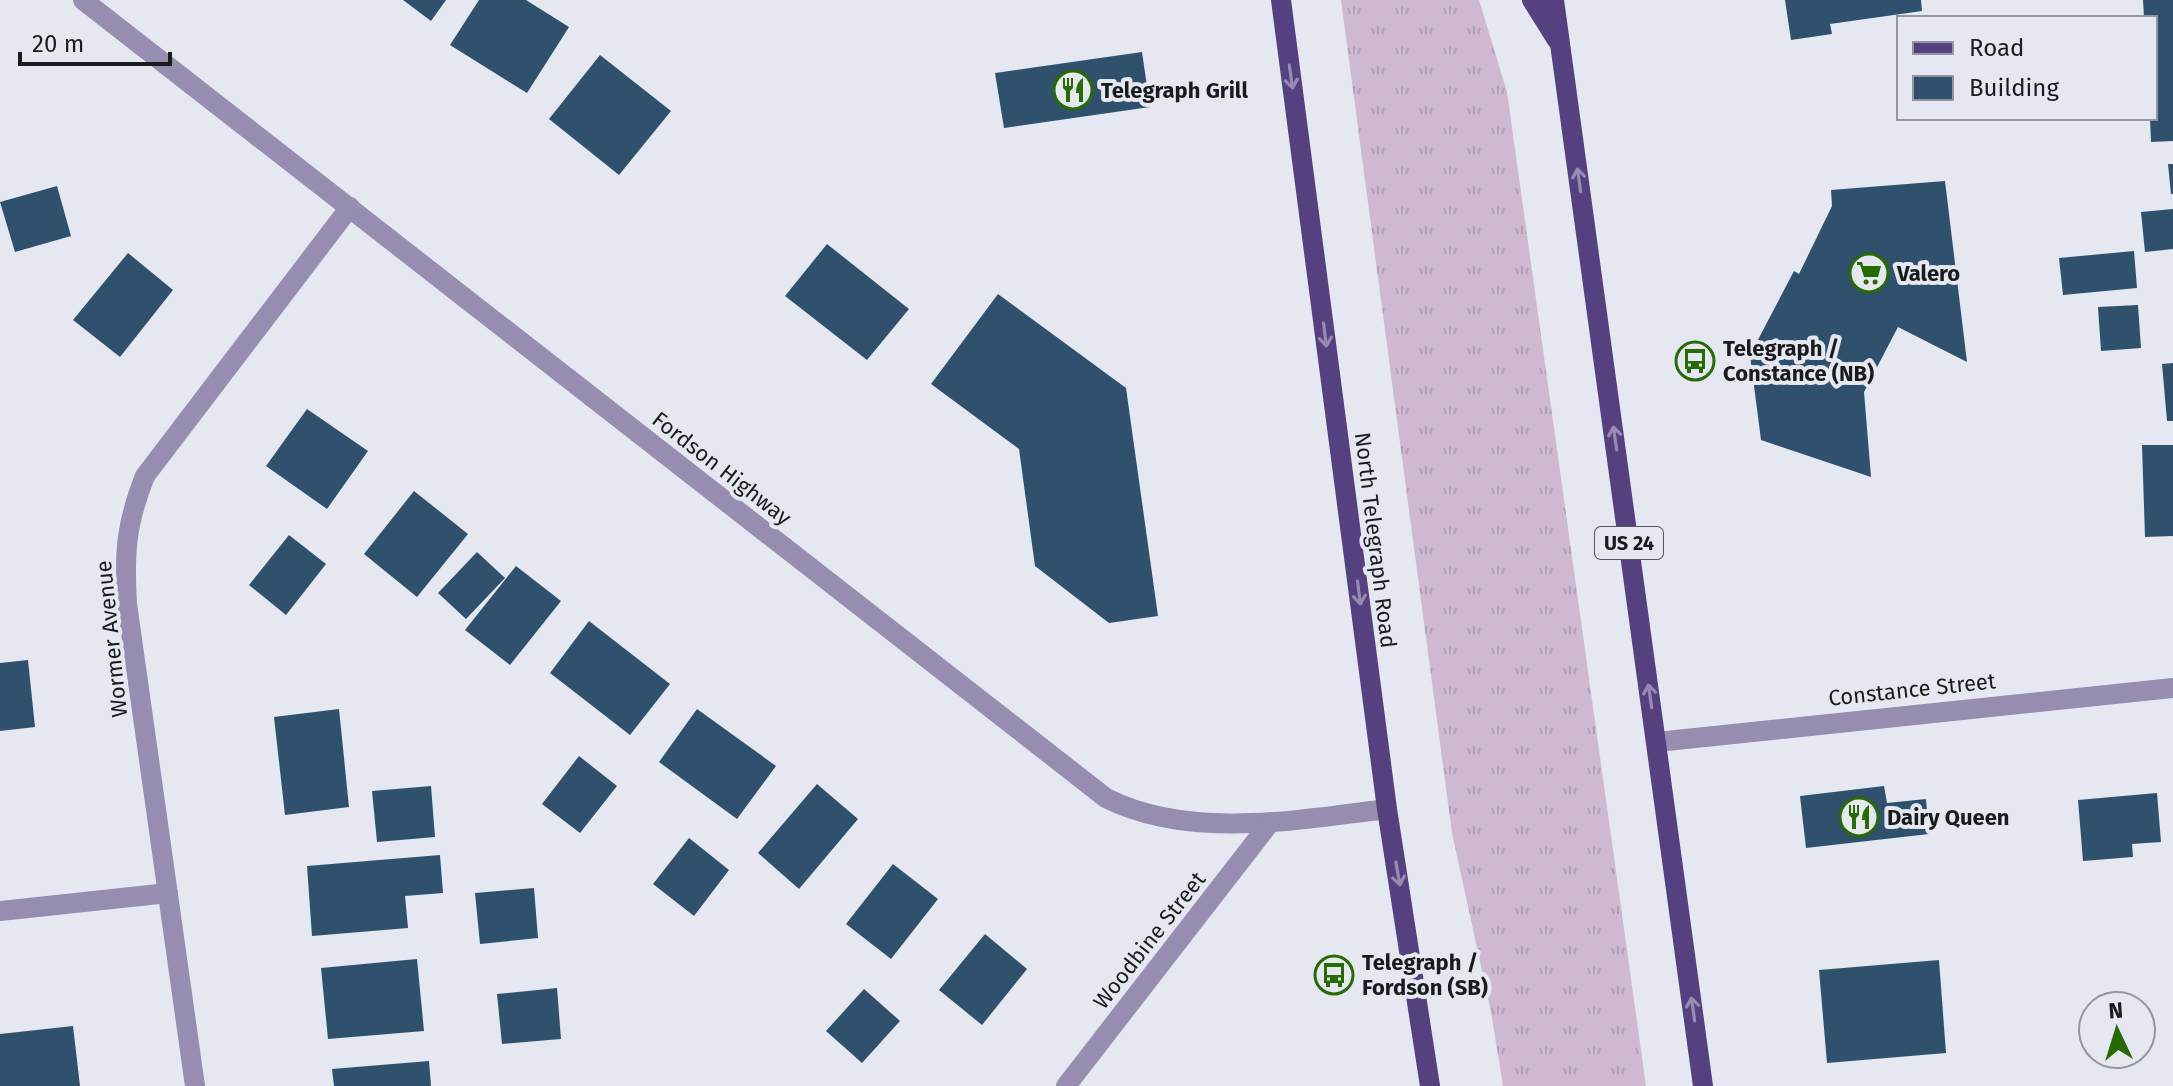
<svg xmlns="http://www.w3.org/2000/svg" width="2173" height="1086" font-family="'Fira Sans',sans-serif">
<defs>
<pattern id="grass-tufts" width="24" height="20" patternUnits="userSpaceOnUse" patternTransform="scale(2)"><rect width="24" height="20" fill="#ceb9d0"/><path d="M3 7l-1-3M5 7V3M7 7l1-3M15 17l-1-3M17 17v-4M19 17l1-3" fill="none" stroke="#b09eb2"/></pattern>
</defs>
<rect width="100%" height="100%" fill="#e5e8f0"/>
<polygon fill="url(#grass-tufts)" points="1341,0 1479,0 1507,92 1646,1086 1503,1086 1491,1012 1452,833"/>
<g fill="#2f516d">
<polygon points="403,0 446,0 431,21"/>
<polygon points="479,0 526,0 569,27 527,93 450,45"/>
<polygon points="1785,0 1921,0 1922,11 1830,24 1832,34 1791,40"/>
<polygon points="2143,0 2173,0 2173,141 2151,142 2150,118 2155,118 2155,18 2144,18"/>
<polygon points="1142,52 1150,107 1004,128 995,73"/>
<polygon points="600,55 671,111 619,175 549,119"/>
<polygon points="2168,164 2173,164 2173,194 2171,194"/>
<polygon points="1945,181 1967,362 1898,327 1864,392 1871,477 1761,440 1750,355 1794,271 1799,274 1832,206 1831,190"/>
<polygon points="57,186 71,236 15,252 0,202"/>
<polygon points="2173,209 2173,249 2145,252 2141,212"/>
<polygon points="827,244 909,309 867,360 785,296"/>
<polygon points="2134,251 2137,288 2063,295 2059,258"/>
<polygon points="128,253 173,290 120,357 73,320"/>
<polygon points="998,294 1126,388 1158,616 1109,623 1035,566 1019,449 931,384"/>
<polygon points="2138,305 2141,348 2101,351 2098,307"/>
<polygon points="2173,363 2173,421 2167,421 2162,364"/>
<polygon points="307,409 368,451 327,509 266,466"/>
<polygon points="2142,445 2173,445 2173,536 2145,537"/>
<polygon points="414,491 468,534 417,597 364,554"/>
<polygon points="289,535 326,564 286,615 249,585"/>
<polygon points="477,552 505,578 466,619 438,593"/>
<polygon points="516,566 561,601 510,665 465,630"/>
<polygon points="589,621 670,684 630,735 550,673"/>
<polygon points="28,660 35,727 0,731 0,663"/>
<polygon points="339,709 349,807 285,815 274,717"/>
<polygon points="697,709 776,766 737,819 659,762"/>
<polygon points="579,756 617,786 580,833 542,804"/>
<polygon points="817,784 858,819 799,889 758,853"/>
<polygon points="431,786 435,837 377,842 372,791"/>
<polygon points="1884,786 1887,803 1926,799 1929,834 1806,848 1800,796"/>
<polygon points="2157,793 2161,842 2132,844 2133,857 2083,861 2078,800"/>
<polygon points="689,838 729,870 694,916 653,884"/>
<polygon points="440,855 443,893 405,896 408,928 312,936 307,866"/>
<polygon points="893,864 938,899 891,959 846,924"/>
<polygon points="534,888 538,938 480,944 475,893"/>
<polygon points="985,934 1027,969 982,1025 939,990"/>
<polygon points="417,959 424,1031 328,1039 321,968"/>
<polygon points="1939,960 1946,1053 1827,1063 1819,970"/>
<polygon points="557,988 561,1039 502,1044 497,994"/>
<polygon points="864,989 900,1021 862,1063 826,1031"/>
<polygon points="73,1026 80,1086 0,1086 0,1034"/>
<polygon points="429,1061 431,1086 334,1086 332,1069"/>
</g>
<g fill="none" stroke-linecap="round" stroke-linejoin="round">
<g stroke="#978db1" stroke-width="20">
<path d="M 83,0 L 1106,798 C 1189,840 1298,820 1387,809"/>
<polyline points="1657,742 2173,688"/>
<polyline points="0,911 168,893"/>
<path d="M 195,1086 L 127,604 C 124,553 126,524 145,476 L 350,207"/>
<polyline points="1066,1086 1269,824"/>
</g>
<g stroke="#554180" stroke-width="20">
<polyline points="1281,0 1387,809 1430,1086"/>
<polyline points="1532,0 1557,40"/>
<polyline points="1554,0 1703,1086"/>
</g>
</g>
<defs><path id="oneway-shaft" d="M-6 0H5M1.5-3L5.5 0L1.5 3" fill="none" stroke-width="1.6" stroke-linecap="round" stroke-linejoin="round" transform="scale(2)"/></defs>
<g stroke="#968cb2">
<use href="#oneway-shaft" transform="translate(1291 77) rotate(82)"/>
<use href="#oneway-shaft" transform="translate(1579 180) rotate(-98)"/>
<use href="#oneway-shaft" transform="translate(1325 335) rotate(83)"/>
<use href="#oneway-shaft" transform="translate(1615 438) rotate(-98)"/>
<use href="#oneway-shaft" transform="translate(1359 593) rotate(83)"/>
<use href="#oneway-shaft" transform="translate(1650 696) rotate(-98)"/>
<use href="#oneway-shaft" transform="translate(1398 874) rotate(80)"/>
<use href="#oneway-shaft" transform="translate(1693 1009) rotate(-98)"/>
</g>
<defs>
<symbol id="restaurant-ring" viewBox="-11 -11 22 22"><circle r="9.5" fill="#e5e8f0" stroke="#276b04" stroke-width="1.5"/><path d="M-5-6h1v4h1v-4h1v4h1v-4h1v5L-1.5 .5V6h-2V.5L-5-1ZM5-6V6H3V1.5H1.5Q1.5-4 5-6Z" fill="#276b04"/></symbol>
<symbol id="supermarket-ring" viewBox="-11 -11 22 22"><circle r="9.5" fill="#e5e8f0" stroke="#276b04" stroke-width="1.5"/><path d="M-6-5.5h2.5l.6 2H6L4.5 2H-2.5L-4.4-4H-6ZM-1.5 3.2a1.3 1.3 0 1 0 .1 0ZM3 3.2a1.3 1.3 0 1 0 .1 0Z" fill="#276b04"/></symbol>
<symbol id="bus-ring" viewBox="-11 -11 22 22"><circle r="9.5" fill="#e5e8f0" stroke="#276b04" stroke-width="1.5"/><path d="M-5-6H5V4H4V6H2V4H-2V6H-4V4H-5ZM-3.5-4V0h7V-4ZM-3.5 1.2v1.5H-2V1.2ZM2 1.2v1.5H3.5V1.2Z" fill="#276b04"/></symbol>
</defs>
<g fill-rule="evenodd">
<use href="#restaurant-ring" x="1051" y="68" width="44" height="44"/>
<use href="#supermarket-ring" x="1847" y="251" width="44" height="44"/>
<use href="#bus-ring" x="1673" y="339" width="44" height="44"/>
<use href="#restaurant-ring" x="1837" y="795" width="44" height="44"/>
<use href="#bus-ring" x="1312" y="953" width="44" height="44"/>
</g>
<g text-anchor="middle" stroke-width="8" stroke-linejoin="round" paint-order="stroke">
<rect fill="#e5e8f0" stroke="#57585c" stroke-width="2" x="1595" y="527" width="68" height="32" rx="6"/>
<g font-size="20" font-weight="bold" fill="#1a1b1d">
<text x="1629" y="550">US 24</text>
</g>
<g font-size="22" font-weight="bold" fill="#1a1b1d" stroke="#e5e8f0" text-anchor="start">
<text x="1101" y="98">Telegraph Grill</text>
<text x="1897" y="281">Valero</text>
<text x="1723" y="356">Telegraph /<tspan x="1723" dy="25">Constance (NB)</tspan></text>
<text x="1887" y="825">Dairy Queen</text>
<text x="1362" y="970">Telegraph /<tspan x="1362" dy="25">Fordson (SB)</tspan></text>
</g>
<g font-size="22" fill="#1a1b1d" stroke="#e5e8f0">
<text transform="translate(722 468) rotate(38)" y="8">Fordson Highway</text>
<text transform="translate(1376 540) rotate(83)" y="8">North Telegraph Road</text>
<text transform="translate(111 639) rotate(-96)" y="8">Wormer Avenue</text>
<text transform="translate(1912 689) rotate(-6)" y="8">Constance Street</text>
<text transform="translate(1149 940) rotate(-52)" y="8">Woodbine Street</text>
</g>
</g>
<rect x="1897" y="16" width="260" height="104" fill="#e5e8f0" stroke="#94969c" stroke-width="2"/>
<rect x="1913" y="42" width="40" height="12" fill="#554180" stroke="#94969c" stroke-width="2"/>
<text x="1969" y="56" font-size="24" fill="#1a1b1d">Road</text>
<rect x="1913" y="76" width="40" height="24" fill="#2f516d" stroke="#94969c" stroke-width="2"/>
<text x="1969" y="96" font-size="24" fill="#1a1b1d">Building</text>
<g transform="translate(2117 1030) rotate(356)"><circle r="38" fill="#e5e8f0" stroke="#94969c" stroke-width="2"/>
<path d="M0-6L14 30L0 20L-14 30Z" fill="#276b04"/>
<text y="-12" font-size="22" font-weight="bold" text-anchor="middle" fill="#1a1b1d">N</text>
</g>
<path d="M20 52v12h150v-12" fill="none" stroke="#1a1b1d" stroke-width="4"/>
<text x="32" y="52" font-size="24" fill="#1a1b1d" stroke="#e5e8f0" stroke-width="6" paint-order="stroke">20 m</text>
</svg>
